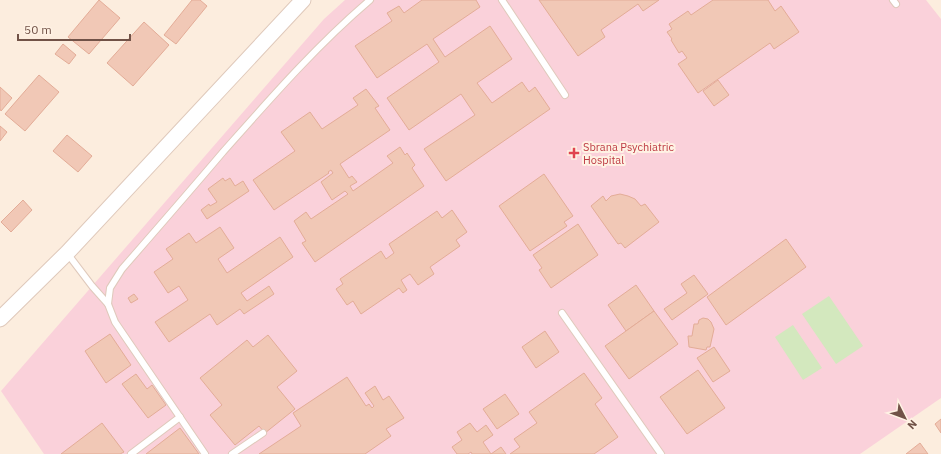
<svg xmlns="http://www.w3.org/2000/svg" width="941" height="454" font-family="'IBM Plex Sans',sans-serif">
<rect width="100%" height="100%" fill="#fcedde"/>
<polygon fill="#fad1da" points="345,0 926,0 941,19 941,398 860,454 44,454 1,391 324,19"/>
<g fill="#d3e8be">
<polygon points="829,296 863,346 836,364 802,314"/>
<polygon points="793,325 822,368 803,380 775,337"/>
</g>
<g fill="#f1c8b6" stroke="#e3ac97">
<polygon points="99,0 120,18 89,54 68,37"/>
<polygon points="192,0 200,0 207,6 176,44 164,35"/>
<polygon points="422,0 476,0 480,7 433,39 445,57 490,26 512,59 477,83 492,103 522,82 529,92 535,87 550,109 446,181 424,149 475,115 461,94 409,130 387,98 439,62 427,44 377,78 355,46 392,21 387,13 399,6 404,13"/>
<polygon points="539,0 659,0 643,11 638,4 601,30 605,37 578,56"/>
<polygon points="713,0 768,0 775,11 781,6 799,32 774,49 770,43 698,93 678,64 687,58 682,51 679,53 671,40 672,39 667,32 672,29 669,24 688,11 691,15"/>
<polygon points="144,22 169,45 133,86 107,63"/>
<polygon points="63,44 76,55 69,64 55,54"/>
<polygon points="39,75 59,92 25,131 5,114"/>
<polygon points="718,80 729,95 714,106 703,91"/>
<polygon points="0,87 12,98 1,111 0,109"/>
<polygon points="366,89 379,106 375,108 390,130 340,164 349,178 352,176 357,182 350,186 353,191 393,163 387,156 400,147 405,155 407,153 415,165 412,168 424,186 315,262 302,243 306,241 294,221 306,212 311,219 348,194 345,191 332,200 321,182 333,173 331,170 328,172 329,173 274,210 253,180 295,151 281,132 310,112 322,129 358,105 353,98"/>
<polygon points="0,126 7,132 0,141"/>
<polygon points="67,135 92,156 78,172 53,151"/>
<polygon points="544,174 573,216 564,222 567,226 530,251 499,206"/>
<polygon points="223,178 225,181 230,178 235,186 243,181 249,191 207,219 201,210 209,204 210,206 217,202 208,189"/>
<polygon points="620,194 628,196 635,199 641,206 645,204 659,222 625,248 621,243 618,244 591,206 603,196 606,201 611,196"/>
<polygon points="23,200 32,210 11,232 1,222"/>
<polygon points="452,210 467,232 456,240 460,246 430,267 434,274 418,285 410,274 401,280 407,290 403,293 399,288 361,314 353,301 347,305 336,289 343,284 340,279 381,251 386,259 394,253 389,244 437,211 442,218"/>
<polygon points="578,224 598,255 551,288 539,270 542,268 533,255"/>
<polygon points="220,227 234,248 218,259 227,273 280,237 293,257 241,293 247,301 269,286 274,294 244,314 240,309 217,325 210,314 169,342 155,322 188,300 179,286 168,293 154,272 173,259 166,249 189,233 196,243"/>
<polygon points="786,239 806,267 726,325 707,297"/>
<polygon points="694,275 708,294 672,320 664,309 687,293 681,284"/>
<polygon points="636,285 654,311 626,331 608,305"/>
<polygon points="134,294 138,299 131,303 128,298"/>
<polygon points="654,311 678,344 629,379 605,346"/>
<polygon points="703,318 708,319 711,322 714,329 710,347 707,347 706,350 689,347 688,336 692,336 694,324 698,324 699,320"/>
<polygon points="545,331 559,352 536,368 522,347"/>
<polygon points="110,334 131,365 106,383 85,351"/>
<polygon points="268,335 297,371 277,387 295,409 265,433 259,426 235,445 210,415 222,405 200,378 247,340 253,347"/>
<polygon points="714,347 730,371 713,382 697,358"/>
<polygon points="698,370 725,408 687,434 660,397"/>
<polygon points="584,373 602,398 595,404 618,437 594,454 510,454 520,447 514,439 537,423 529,412"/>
<polygon points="136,374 147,389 152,385 166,405 148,418 122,384"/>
<polygon points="347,377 366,406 369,404 372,408 374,406 365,393 375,386 383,400 389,396 404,418 386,429 391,436 365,454 259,454 301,426 293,413"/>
<polygon points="505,394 519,414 497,429 483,409"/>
<polygon points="941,419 941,433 935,424"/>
<polygon points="102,423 124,452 120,454 61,454"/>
<polygon points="470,423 477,432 486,425 493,435 483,442 491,454 472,454 471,452 468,454 457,454 452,447 462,440 457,432"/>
<polygon points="180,428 199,454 146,454"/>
<polygon points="920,443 928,454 906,454"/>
<polygon points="501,447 506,454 491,454"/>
</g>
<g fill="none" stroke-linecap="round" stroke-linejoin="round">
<defs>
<g id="service">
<polyline points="502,0 565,95"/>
<polyline points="893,0 896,4"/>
<polyline points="67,253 92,286 108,304"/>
<polyline points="562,313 661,454"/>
<polyline points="131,454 180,417"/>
<path d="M 205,454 L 115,322 L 108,304 L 110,288 L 122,269 C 156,230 190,191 223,152 C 270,99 316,46 370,0"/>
<polyline points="232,454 263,433"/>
</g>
<polyline id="tertiary" points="0,319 67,253 303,0"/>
</defs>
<use href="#service" stroke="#dfc9bb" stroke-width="8"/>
<use href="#tertiary" stroke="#dfc9bb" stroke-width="17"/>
<use href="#service" stroke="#fff" stroke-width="6"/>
<use href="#tertiary" stroke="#fff" stroke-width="15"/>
</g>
<path fill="#e0444e" stroke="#fff2e4" stroke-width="1.5" d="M572 147h4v4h4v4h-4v4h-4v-4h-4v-4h4z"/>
<g text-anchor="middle" stroke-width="4" stroke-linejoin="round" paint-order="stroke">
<g font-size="11" fill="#be3a42" stroke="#fff2e4" text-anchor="start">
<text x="583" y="151">Sbrana Psychiatric<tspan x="583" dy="13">Hospital</tspan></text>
</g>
</g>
<g transform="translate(905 418) rotate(132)" stroke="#fff2e4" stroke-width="3" paint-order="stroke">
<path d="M0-3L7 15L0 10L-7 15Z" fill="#715247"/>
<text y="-6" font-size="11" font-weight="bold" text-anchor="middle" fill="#715247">N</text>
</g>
<path d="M18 34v6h112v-6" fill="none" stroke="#715247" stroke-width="2"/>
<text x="24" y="34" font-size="12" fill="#715247" stroke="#fff2e4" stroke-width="3" paint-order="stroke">50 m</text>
</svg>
